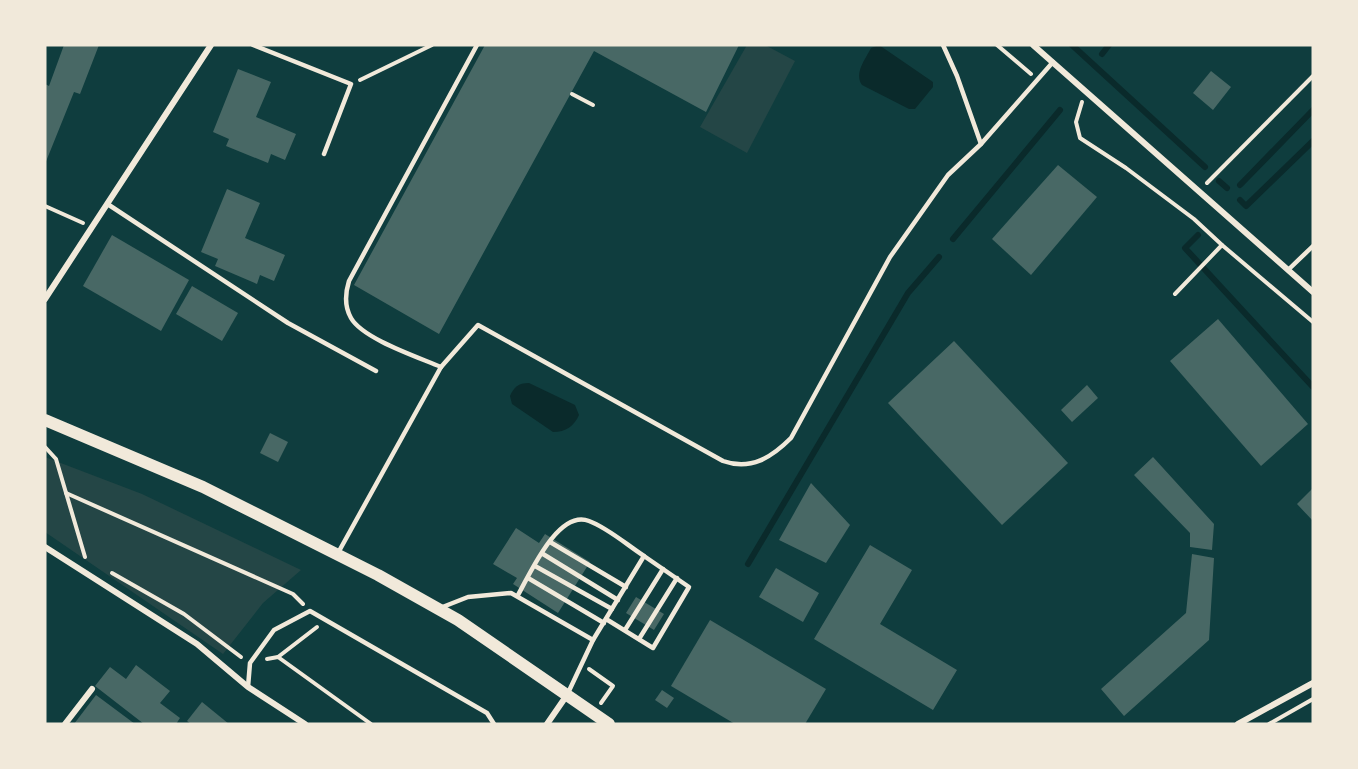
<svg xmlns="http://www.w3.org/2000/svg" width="1358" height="769" font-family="'Zilla Slab',serif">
<rect width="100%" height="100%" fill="#0f3d3e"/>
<g fill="#244646">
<polygon points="747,45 765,45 795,61 747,153 700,127"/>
<polygon points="45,457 142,494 301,570 263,603 223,654 45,532"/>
</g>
<g fill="#0a2a2b">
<path d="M 879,45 L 933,82 L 933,87 L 915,109 L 909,109 L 862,85 C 854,73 865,60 871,48 Z"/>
<path d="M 529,383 L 575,405 L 579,415 C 574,426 566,432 553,432 L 512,404 L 510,396 C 514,387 518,383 529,383 Z"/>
</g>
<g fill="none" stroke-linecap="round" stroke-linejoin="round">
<g stroke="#0a2a2b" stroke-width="6">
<polyline points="1072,45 1205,167"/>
<polyline points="1102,54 1109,45"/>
<polyline points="1219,181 1227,188"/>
<polyline points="1240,185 1313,110"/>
<polyline points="1240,200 1246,206 1313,141"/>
<polyline points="1198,235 1185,248 1313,387"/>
<polyline points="953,239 1060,110"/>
<polyline points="748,564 908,293 939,257"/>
</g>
</g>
<g fill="#486865">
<polygon points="64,45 99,45 80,94 74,92 45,164 45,84 49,86"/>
<polygon points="485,45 739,45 706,112 594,51 439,334 354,285"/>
<polygon points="238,69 271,82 256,117 296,134 285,160 271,154 268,163 226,146 229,139 213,132"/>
<polygon points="1211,71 1231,87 1213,110 1193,93"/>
<polygon points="1058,165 1097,197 1031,275 992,239"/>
<polygon points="227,189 260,203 245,238 285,255 274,281 260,275 257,284 215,266 218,259 201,252"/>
<polygon points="112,235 189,280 161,331 83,286"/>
<polygon points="192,286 238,313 222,341 176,314"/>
<polygon points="1218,319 1308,424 1261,466 1170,361"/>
<polygon points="954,341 1068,463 1002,525 888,403"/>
<polygon points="1087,385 1098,398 1072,422 1061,410"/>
<polygon points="270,433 288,442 278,462 260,453"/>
<polygon points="1153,457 1214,524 1212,550 1190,547 1190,533 1134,475"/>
<polygon points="811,483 850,525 826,563 779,540"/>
<polygon points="1313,488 1313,521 1297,504"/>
<polygon points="516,528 539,543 545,534 590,562 558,613 513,584 517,578 493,564"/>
<polygon points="870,545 912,570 880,624 957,670 933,710 814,639"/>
<polygon points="1192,554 1214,558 1209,640 1124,716 1101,689 1186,613"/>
<polygon points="776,568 819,593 803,622 759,597"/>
<polygon points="636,597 664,614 654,630 626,613"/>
<polygon points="710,620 826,689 805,724 735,724 671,686"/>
<polygon points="136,665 170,691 160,703 180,718 176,724 144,724 95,686 110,667 126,679"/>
<polygon points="662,690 674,698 667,708 655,700"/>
<polygon points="96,695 135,724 74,724"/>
<polygon points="202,702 229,724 191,724 187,721"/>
</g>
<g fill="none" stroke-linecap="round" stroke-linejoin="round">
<g stroke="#f1e9da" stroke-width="4">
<polyline points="997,45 1031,74"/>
<polyline points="360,80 432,45"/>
<polyline points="572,94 593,105"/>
<polyline points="1082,102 1076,122 1080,138 1126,168 1194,219 1222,245"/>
<polyline points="1207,183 1313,76"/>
<polyline points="45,206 83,223"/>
<polyline points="1175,294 1222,245 1313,322"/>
<polyline points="45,447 56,459 85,557"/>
<polyline points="66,493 293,594 303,604"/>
<polyline points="112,573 184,614 241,657"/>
<polyline points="278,657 317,627"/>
<polyline points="267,659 278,657 371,724"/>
<polyline points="589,669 613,686 601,703"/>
<polyline points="1269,724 1313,699"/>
</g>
<g stroke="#f1e9da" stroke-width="4.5">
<polyline points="253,45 351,84 324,154"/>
<polyline points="943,45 957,76 981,144"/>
<polyline points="109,205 288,323 376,371"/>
<polyline points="1288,270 1313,246"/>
<path d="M 441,367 C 418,357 363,339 351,318 C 344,306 345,294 349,281 L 477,45"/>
<polyline points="550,542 626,587"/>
<path d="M 338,553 L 441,367 L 478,325 L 723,461 C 751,471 772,457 791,438 L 890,257 L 948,175 L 981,144 L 1053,62"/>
<polyline points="543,554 618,600"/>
<polyline points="535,566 612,609"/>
<polyline points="528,578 604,623"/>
<path d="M 518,595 C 530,574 558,509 589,521 C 608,528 627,545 644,556 L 593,640 L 568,693"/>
<polyline points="440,608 468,597 511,593 593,640"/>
<polyline points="606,619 653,648 689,587 644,556"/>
<polyline points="625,630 663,569"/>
<polyline points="639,639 677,578"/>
<polyline points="248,687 250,663 274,630 310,611 487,713 494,724"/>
</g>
<g stroke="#f1e9da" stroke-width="6">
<polyline points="1033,45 1313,292"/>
<polyline points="45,299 211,45"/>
<polyline points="45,547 197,644 248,687 305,724"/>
<polyline points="65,724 92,689"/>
<polyline points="547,724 567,695"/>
<polyline points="1238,724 1313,683"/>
</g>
<polyline stroke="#f1e9da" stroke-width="12" points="45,420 203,487 378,575 458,620 609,724"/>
</g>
<rect width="1358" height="769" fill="none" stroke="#f1e9da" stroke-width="93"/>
</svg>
